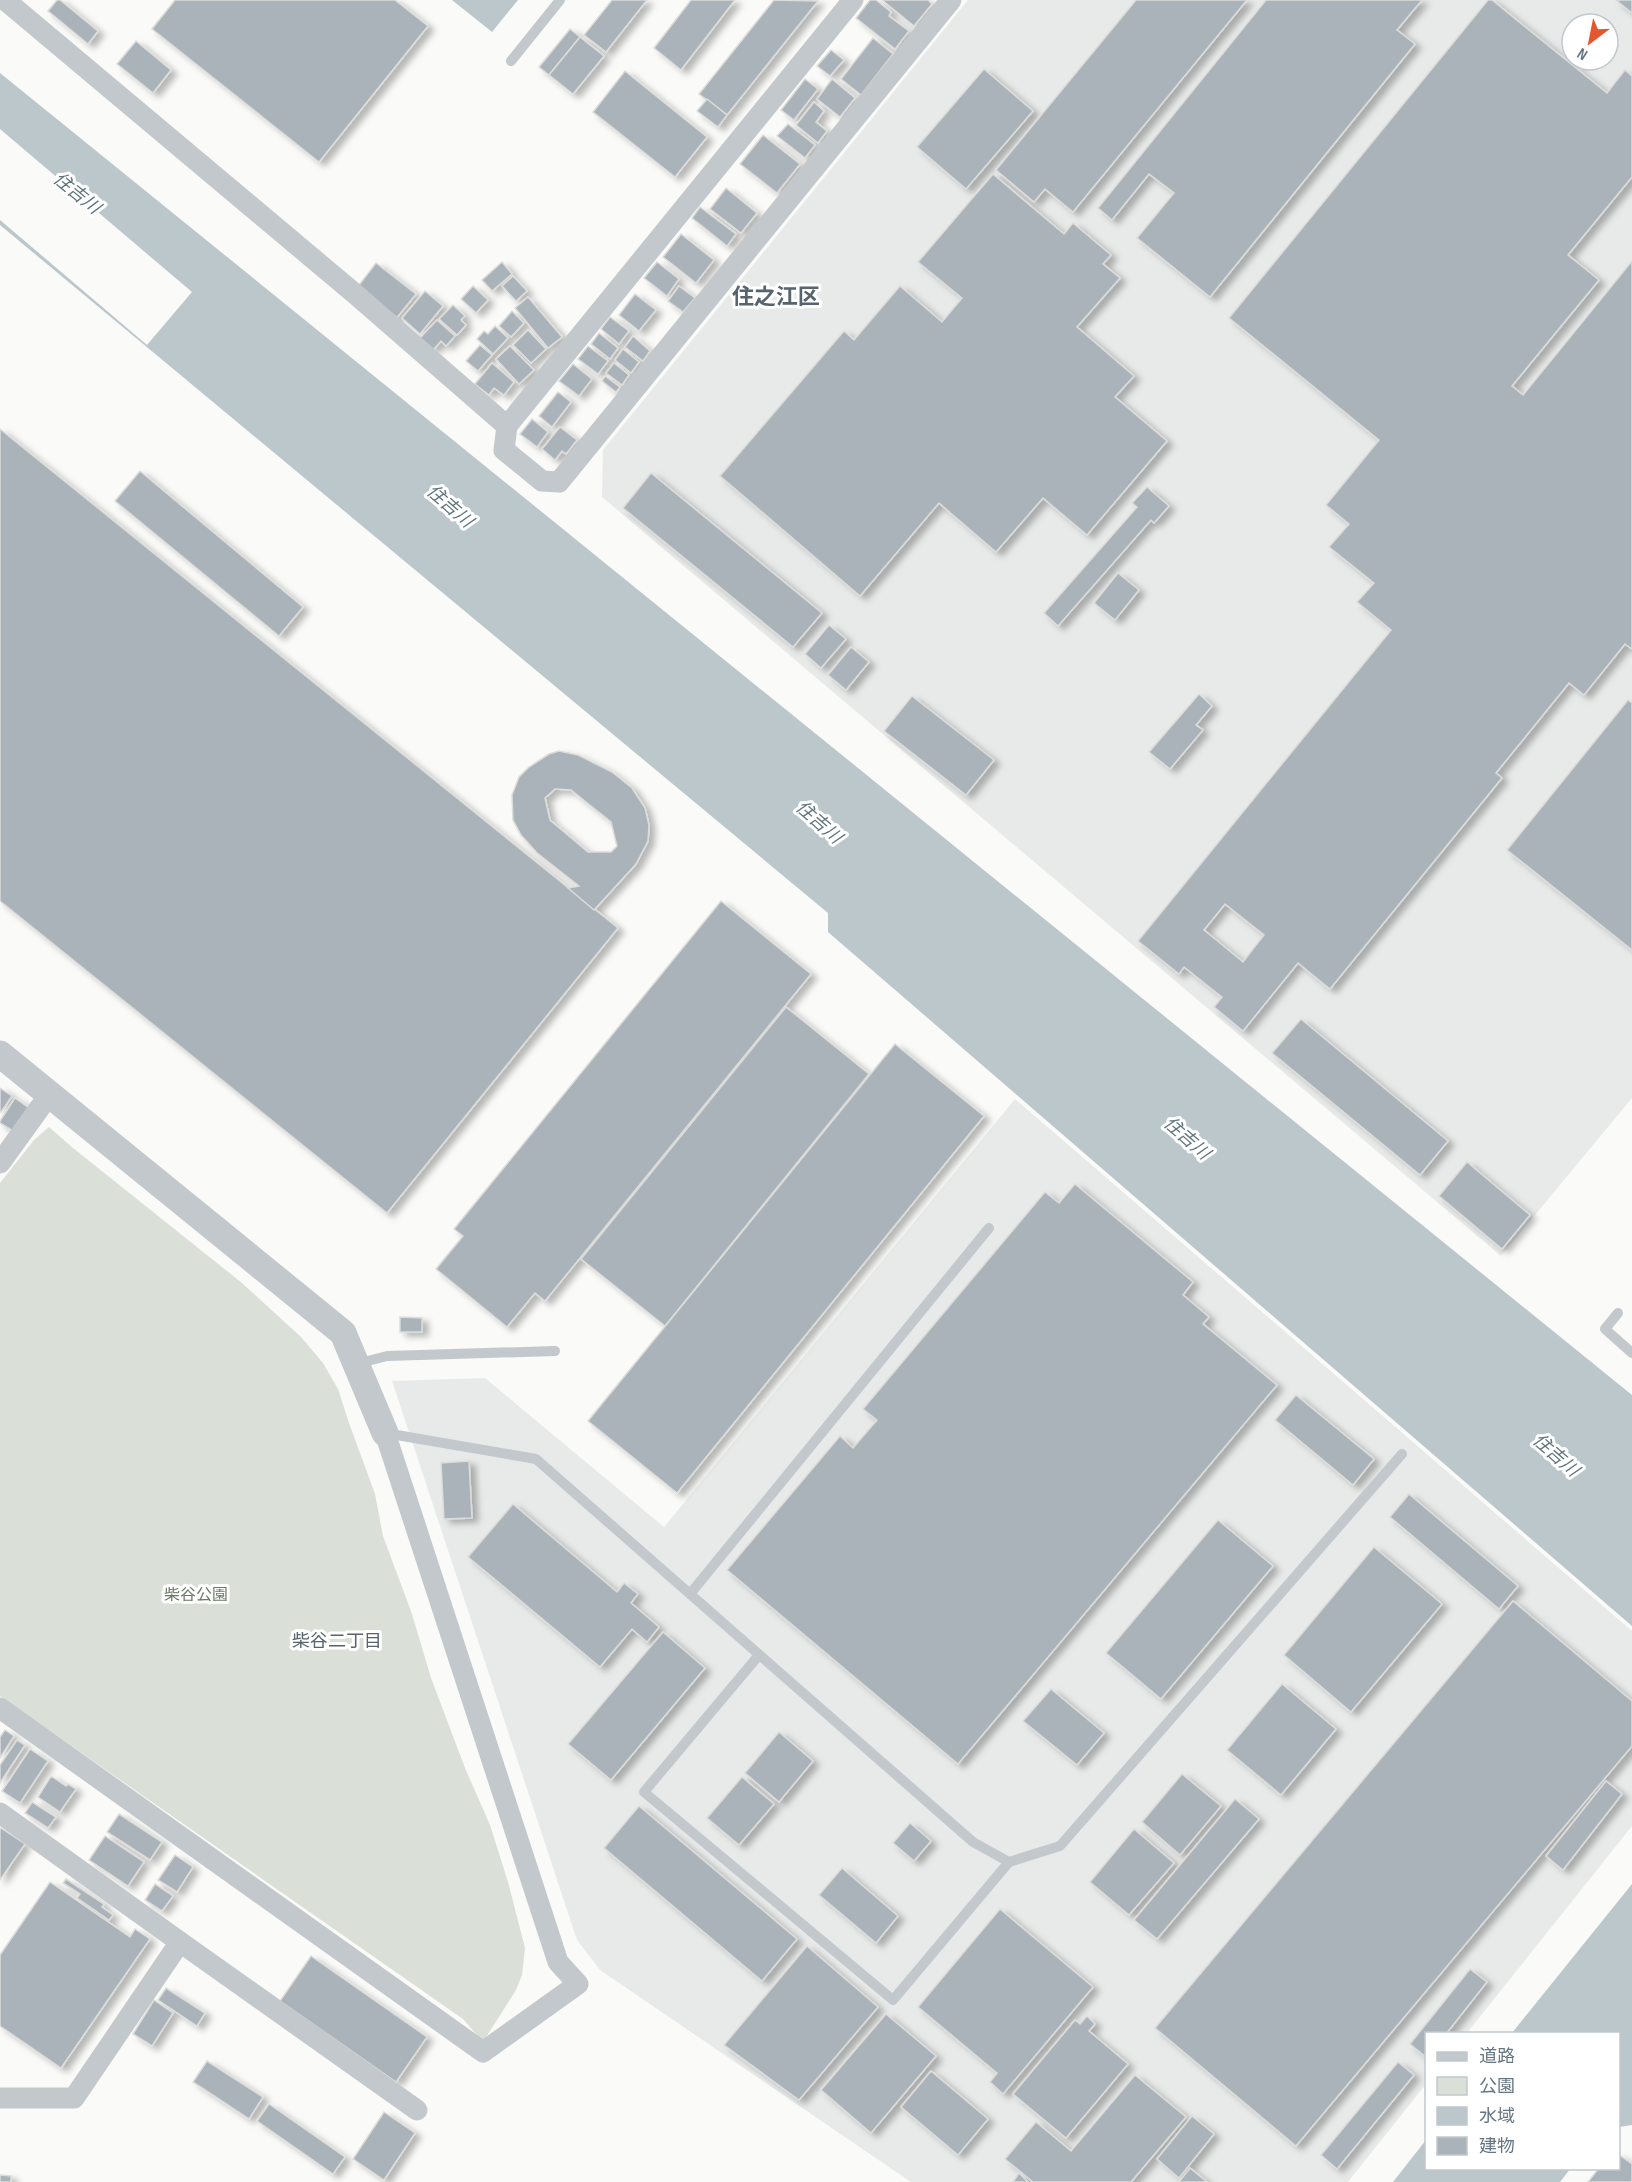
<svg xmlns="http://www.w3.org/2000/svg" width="1632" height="2182" font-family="'Sofia Sans Condensed','Noto Sans JP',sans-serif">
<defs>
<filter id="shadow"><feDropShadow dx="6" dy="4" stdDeviation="3" flood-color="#0004"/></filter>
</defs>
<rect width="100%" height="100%" fill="#fafaf8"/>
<g fill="#e8e9e9" fill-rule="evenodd">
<path d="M 968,0 L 1632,0 L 1632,1098 L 1501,1256 L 602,497 L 603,450 ZM 1572,24 L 1608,24 L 1608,60 L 1572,60 Z"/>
<polygon points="1015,1099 1632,1631 1632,1826 1467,2033 1426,2034 1426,2084 1348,2182 911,2182 600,1970 577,1940 392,1381 485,1378 664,1527"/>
</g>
<polygon fill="#dadfd7" points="49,1127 73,1148 242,1283 301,1337 323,1363 338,1389 349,1423 375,1494 383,1536 412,1614 431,1678 465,1768 490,1825 508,1882 525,1948 522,1975 516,1990 483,2042 463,2019 0,1696 0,1183 34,1140"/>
<g fill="#bbc7cb">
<polygon points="452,0 518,0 492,32"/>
<polygon points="0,73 1632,1395 1632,1626 828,932 828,913 0,225"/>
<polygon points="1632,1884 1632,2125 1619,2127 1618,2034 1512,2033"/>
<polygon points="1426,2140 1426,2168 1570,2169 1560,2182 1393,2182"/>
</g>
<polygon fill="#fafaf8" points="0,129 192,292 147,345 0,220"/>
<g fill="#aab3b9" stroke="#dcdcda" stroke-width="1.5" fill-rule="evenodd" filter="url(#shadow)">
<polygon points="57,0 60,0 98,31 88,44 48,11"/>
<polygon points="175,0 395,0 428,26 319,162 152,29"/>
<polygon points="612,0 647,0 606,52 584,35"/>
<polygon points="691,0 735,0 681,70 654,48"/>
<polygon points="774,0 818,1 727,115 699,94"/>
<polygon points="870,0 876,0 891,12 889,16 909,31 895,49 856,18"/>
<polygon points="882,0 928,0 932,4 914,26"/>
<polygon points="1136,0 1247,0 1073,212 1045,189 1034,202 996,170"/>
<polygon points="1266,0 1422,0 1397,30 1415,44 1210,297 1137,238 1174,193 1149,174 1112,220 1098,208"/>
<path d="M 1488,0 L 1492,0 L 1607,93 L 1625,70 L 1632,76 L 1632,177 L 1568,255 L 1599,280 L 1512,386 L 1523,395 L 1632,261 L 1632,649 L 1625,644 L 1584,695 L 1569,683 L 1496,773 L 1502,778 L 1330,989 L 1298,963 L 1243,1031 L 1214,1007 L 1222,997 L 1184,967 L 1179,974 L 1138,941 L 1391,630 L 1357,602 L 1374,583 L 1329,547 L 1349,524 L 1326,505 L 1379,440 L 1229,318 ZM 1225,904 L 1264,935 L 1243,962 L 1204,930 Z"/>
<polygon points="1616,0 1632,0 1632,13"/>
<polygon points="570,29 580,37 549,75 539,67"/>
<polygon points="580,37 604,56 573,94 549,75"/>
<polygon points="873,38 893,54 861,95 841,79"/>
<polygon points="136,41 171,70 153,93 117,64"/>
<polygon points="831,50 844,60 830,76 817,66"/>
<polygon points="984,69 1033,111 966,189 917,147"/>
<polygon points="625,71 707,137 675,177 593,112"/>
<polygon points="805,79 818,89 794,120 781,110"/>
<polygon points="832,79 855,98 840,117 817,99"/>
<polygon points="707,99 727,115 718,127 697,111"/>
<polygon points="814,102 824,111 816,122 827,131 818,143 796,125"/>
<polygon points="788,124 815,145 805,158 777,136"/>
<polygon points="763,135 800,164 777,193 740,164"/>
<polygon points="993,174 1064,234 1073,223 1111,255 1103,264 1120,278 1077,327 1134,376 1115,397 1167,441 1087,535 1043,498 996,552 939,503 860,596 720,476 844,331 854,340 900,286 942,322 962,298 918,262"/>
<polygon points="726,188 757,213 741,233 710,209"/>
<polygon points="700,207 736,234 727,246 692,218"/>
<polygon points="681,234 714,260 696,283 663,257"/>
<polygon points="502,262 512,274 492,291 482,280"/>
<polygon points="657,262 679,279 667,296 644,278"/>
<polygon points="376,263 416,294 395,320 356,289"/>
<polygon points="513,276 527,291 516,301 502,286"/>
<polygon points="473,286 488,300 476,313 461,299"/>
<polygon points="679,286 695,298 683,312 668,301"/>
<polygon points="425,291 443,306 420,334 402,318"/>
<polygon points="635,294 656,310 639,331 619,315"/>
<polygon points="528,297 562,337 548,348 515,308"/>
<polygon points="453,305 465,316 461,320 466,325 457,335 439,319"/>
<polygon points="512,311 524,323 511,337 499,326"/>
<polygon points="610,317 629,331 619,344 601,329"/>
<polygon points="437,320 455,336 446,346 441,341 433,350 420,338"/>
<polygon points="495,326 508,338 493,354 477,339 484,331 488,334"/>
<polygon points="528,330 546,349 531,363 513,345"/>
<polygon points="599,333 618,348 610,359 591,344"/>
<polygon points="633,336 650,351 643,361 625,347"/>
<polygon points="480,345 492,355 478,371 466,361"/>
<polygon points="510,346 534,370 519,384 496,359"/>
<polygon points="588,346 608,361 598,374 578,359"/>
<polygon points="623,349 639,362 631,373 615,360"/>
<polygon points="492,363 514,382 504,395 494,388 489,395 475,384"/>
<polygon points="614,363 629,375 622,385 606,373"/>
<polygon points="573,364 592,379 579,396 559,381"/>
<polygon points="605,376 620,387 616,392 602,381"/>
<polygon points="558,392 571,402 552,427 539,416"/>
<polygon points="532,419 548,432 537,447 520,434"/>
<polygon points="560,427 577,440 566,454 562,451 555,460 542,449"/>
<polygon points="0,429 618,928 387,1213 0,901"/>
<polygon points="140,471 303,607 279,636 115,501"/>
<polygon points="651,473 822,613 793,647 623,508"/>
<polygon points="1147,487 1169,506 1154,523 1151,520 1058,626 1044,613 1137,507 1132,503"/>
<polygon points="1118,573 1139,590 1115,620 1094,603"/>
<polygon points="829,625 846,639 821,668 805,654"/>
<polygon points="851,647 869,662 846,690 828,675"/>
<polygon points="1199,694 1212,706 1196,725 1203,730 1170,769 1149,752"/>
<polygon points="912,696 994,760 966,795 884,731"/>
<polygon points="1628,700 1632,703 1632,950 1507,850"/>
<path d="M 559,751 L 578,755 L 612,772 L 632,788 L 645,808 L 649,825 L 648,841 L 636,864 L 594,910 L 568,888 L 579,886 L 537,853 L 521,835 L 513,820 L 512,795 L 519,777 L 529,767 L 549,754 ZM 555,789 L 571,790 L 611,822 L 617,846 L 611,852 L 588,852 L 550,820 L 545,798 Z"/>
<polygon points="721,901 811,974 545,1301 535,1293 507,1327 436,1269 463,1236 454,1229"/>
<polygon points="786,1007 869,1074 665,1326 581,1259"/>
<polygon points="1301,1019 1448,1141 1420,1175 1272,1053"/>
<polygon points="895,1044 984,1116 677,1493 588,1421"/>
<polygon points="0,1088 12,1096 1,1112 0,1111"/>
<polygon points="15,1098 29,1108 13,1131 0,1123 0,1121"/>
<polygon points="1467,1162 1530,1215 1502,1249 1439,1196"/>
<polygon points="1075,1184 1193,1282 1183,1295 1209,1317 1203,1324 1277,1385 958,1764 727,1570 840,1436 853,1448 877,1420 863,1409 1045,1192 1059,1203"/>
<polygon points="400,1317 422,1318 422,1332 400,1332"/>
<polygon points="1296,1395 1374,1459 1353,1485 1275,1420"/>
<polygon points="469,1461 472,1518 444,1519 441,1463"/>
<polygon points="1409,1494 1518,1586 1499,1609 1390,1517"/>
<polygon points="513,1504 617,1592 624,1583 638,1594 631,1603 659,1627 647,1642 632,1629 600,1667 468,1557"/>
<polygon points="1218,1520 1273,1566 1161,1699 1106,1653"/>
<polygon points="1374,1547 1442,1604 1351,1712 1284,1655"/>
<polygon points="1513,1601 1632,1701 1632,1746 1296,2146 1155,2028"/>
<polygon points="663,1632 705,1668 611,1780 568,1744"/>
<polygon points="1282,1684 1336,1729 1281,1795 1227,1750"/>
<polygon points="1051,1689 1104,1733 1077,1765 1023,1721"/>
<polygon points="5,1730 14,1736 0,1758 0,1737"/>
<polygon points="779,1732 813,1761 779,1802 745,1773"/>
<polygon points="17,1740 25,1745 0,1783 0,1765"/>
<polygon points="30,1749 48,1761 20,1803 2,1791"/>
<polygon points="1182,1774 1221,1806 1180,1855 1142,1822"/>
<polygon points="51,1776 66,1786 68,1784 76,1789 60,1812 38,1797"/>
<polygon points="742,1777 774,1804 739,1845 707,1818"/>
<polygon points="1606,1781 1622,1794 1563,1870 1546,1856"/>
<polygon points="1235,1799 1259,1819 1157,1939 1134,1920"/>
<polygon points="32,1802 56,1817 48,1828 25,1813"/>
<polygon points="639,1806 797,1939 762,1981 604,1848"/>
<polygon points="119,1814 162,1842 150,1860 107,1832"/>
<polygon points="910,1823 931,1841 914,1861 893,1843"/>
<polygon points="1,1828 25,1844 0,1880 0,1829"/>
<polygon points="1134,1829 1174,1863 1129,1915 1090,1882"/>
<polygon points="105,1836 144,1862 128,1886 89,1860"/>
<polygon points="175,1855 193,1867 177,1892 158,1880"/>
<polygon points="842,1868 898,1916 876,1943 819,1895"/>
<polygon points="66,1879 104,1904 102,1907 113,1915 109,1920 77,1898 80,1894 63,1883"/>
<polygon points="50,1882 130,1937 135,1929 150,1939 61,2068 0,2026 0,1955"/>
<polygon points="155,1884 173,1896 162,1911 145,1900"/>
<polygon points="1000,1909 1093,1987 1003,2094 990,2082 997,2073 918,2007"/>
<polygon points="807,1946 878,2007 799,2100 724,2045"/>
<polygon points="311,1956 427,2037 396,2082 280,2001"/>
<polygon points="1470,1969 1487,1982 1446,2034 1426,2034 1426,2057 1410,2044"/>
<polygon points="166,1988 205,2013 197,2026 158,2000"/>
<polygon points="154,2000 173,2013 152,2046 133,2034"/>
<polygon points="886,2014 936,2056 871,2133 821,2090"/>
<polygon points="1087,2016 1095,2024 1089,2031 1128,2064 1066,2138 1013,2094 1075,2020 1080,2024"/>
<polygon points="207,2061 263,2097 249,2119 193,2082"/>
<polygon points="1398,2062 1414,2075 1337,2169 1321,2155"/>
<polygon points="931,2071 988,2119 958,2155 901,2107"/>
<polygon points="1135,2075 1186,2117 1131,2182 1033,2182 1005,2159 1036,2122 1071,2151"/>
<polygon points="269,2104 345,2157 333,2174 257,2121"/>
<polygon points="384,2112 415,2133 384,2180 353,2159"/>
<polygon points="1192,2116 1214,2134 1179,2178 1157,2159"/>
<polygon points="1618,2154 1632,2164 1632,2182 1588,2182 1599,2168 1618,2168"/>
<polygon points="1190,2168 1207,2182 1179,2182"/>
<polygon points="1019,2173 1028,2182 1013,2182"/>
<polygon points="0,2175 11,2176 11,2182 0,2182"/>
</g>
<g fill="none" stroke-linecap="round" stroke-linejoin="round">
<g stroke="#c3c8cc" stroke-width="10">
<polyline points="511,61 560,0"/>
<polyline points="1618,1313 1605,1329 1632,1353"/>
<polyline points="356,1364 387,1356 555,1351"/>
<polyline points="385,1433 536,1459 973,1842 1009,1862 1060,1846 1402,1454"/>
<polyline points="690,1594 989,1228"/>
<polyline points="759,1655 644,1792 893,2000 1009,1862"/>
</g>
<g stroke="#c3c8cc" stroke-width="21">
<polyline points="5,0 354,293 507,426"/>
<polyline points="853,0 507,426 504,450 542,481 559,482 951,0"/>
<polyline points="0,1163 49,1095"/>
<polyline points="0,1708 483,2052 578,1984 558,1962 385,1433"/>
<polyline points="0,1813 180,1942 74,2098 0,2098"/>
<polyline points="180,1942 417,2110"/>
</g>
<polyline stroke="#c3c8cc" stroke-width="27" points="0,1054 343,1333 385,1433"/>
</g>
<g text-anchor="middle" stroke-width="6" stroke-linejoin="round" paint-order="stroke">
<g font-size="16" fill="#687a64" stroke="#fff">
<text x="196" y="1600">柴谷公園</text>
</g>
<g font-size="18" font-style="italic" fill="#60757c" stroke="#fff">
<text transform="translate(77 193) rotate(39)" y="6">住吉川</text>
<text transform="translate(450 506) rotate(41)" y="6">住吉川</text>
<text transform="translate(819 822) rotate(41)" y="6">住吉川</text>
<text transform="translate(1187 1138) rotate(41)" y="6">住吉川</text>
<text transform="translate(1556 1455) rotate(41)" y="6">住吉川</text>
</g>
<g font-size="18" fill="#57646e" stroke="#fff">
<text x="337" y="1647">柴谷二丁目</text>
</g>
<g font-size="22" font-weight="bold" fill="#57646e" stroke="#fff">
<text x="776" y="304">住之江区</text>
</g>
</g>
<rect x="1425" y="2032" width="195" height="138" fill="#ffffff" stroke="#c1c8cd" stroke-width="1.5"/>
<rect x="1437" y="2052" width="30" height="9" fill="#c3c8cc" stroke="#c1c8cd" stroke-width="1.5"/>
<text x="1479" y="2062" font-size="18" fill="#657683">道路</text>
<rect x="1437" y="2077" width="30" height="18" fill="#dadfd7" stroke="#c1c8cd" stroke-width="1.5"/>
<text x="1479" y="2092" font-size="18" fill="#657683">公園</text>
<rect x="1437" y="2107" width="30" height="18" fill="#bbc7cb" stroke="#c1c8cd" stroke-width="1.5"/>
<text x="1479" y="2122" font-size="18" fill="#657683">水域</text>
<rect x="1437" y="2137" width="30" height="18" fill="#aab3b9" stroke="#c1c8cd" stroke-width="1.5"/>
<text x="1479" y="2152" font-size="18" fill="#657683">建物</text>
<g transform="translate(1590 42) rotate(212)"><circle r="28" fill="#ffffff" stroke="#c1c8cd" stroke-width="1.5"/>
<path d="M0-4.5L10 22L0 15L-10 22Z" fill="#e4572e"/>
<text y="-9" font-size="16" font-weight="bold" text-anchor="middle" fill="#657683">N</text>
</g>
</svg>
